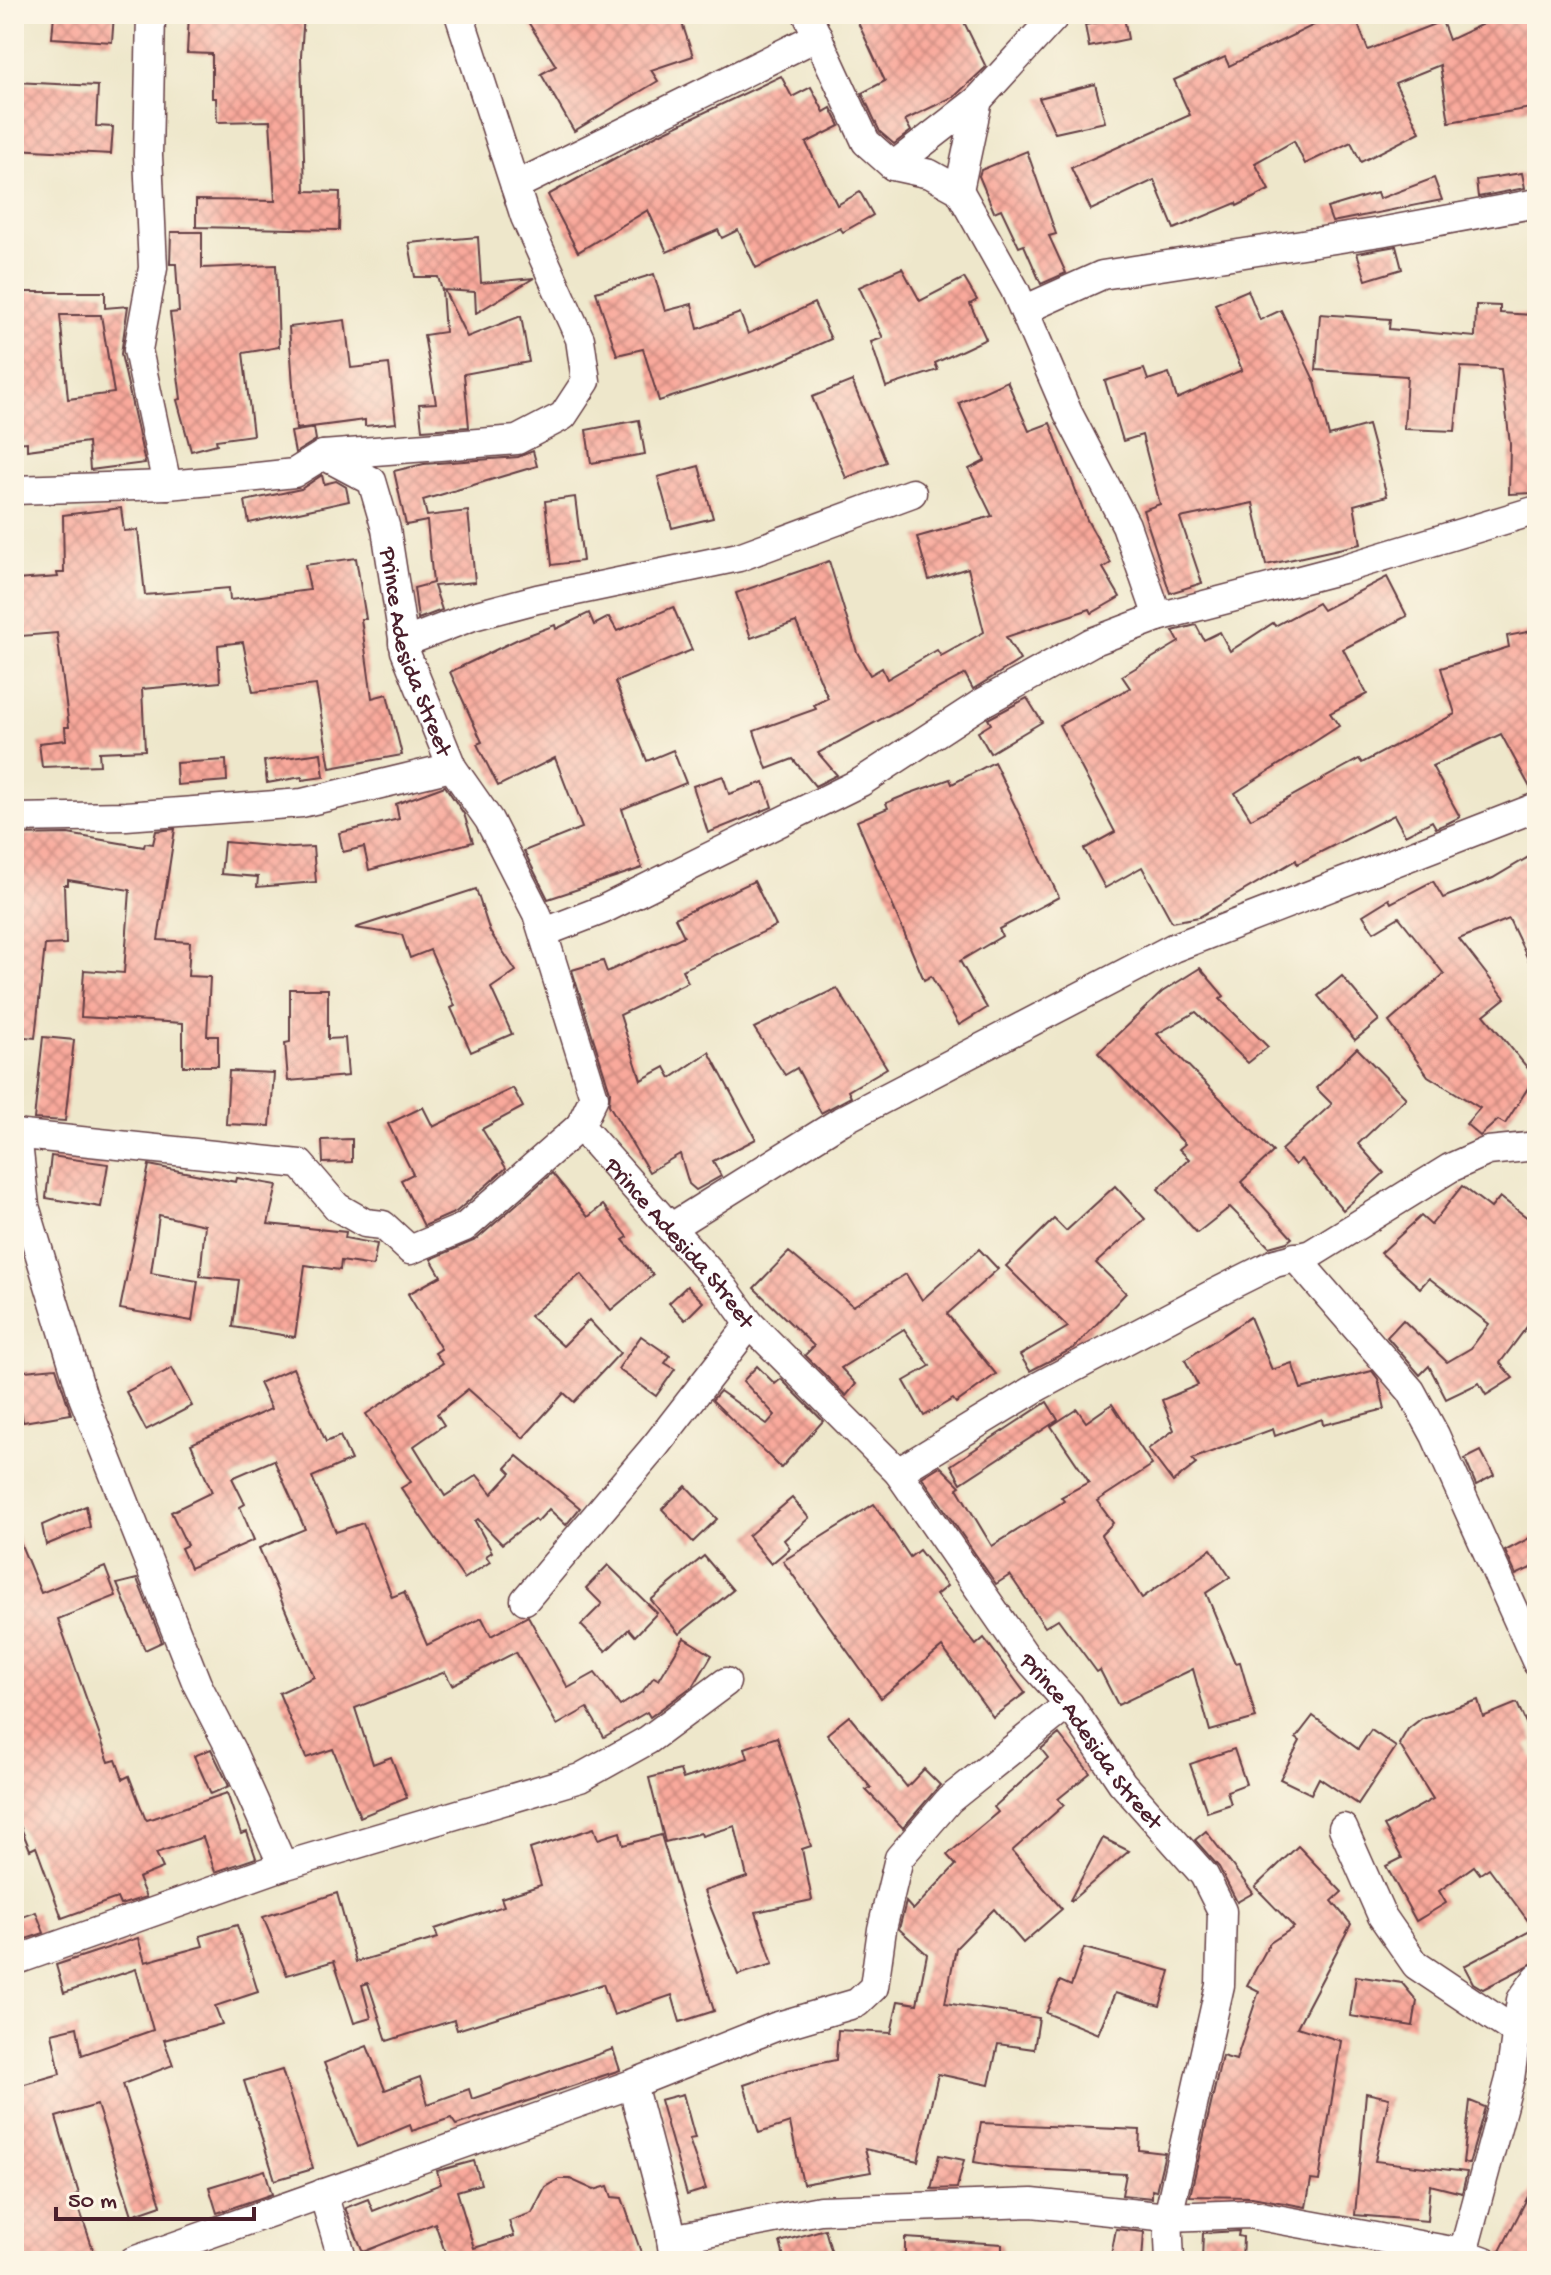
<svg xmlns="http://www.w3.org/2000/svg" width="1551" height="2275" font-family="'Gochi Hand',sans-serif">
<defs>
<pattern id="building-cross-hatch" width="8" height="8" patternUnits="userSpaceOnUse" patternTransform="scale(2)"><rect width="8" height="8" fill="#f9a99b"/><path d="M0 0l8 8M0 8l8-8" fill="none" stroke="#cc897f"/></pattern>
</defs>
<rect width="100%" height="100%" fill="#fcf5e5"/>
<filter id="ink" filterUnits="userSpaceOnUse"><feTurbulence type="fractalNoise" baseFrequency=".0125" numOctaves="2"/><feDisplacementMap in="SourceGraphic" scale="16" xChannelSelector="R" yChannelSelector="G"/><feConvolveMatrix kernelMatrix="1 2 1 2 8 2 1 2 1" color-interpolation-filters="sRGB"/></filter>
<filter id="wash" filterUnits="userSpaceOnUse"><feTurbulence type="fractalNoise" baseFrequency=".006" numOctaves="4" result="noise"/><feDisplacementMap in="SourceGraphic" scale="32" xChannelSelector="R" yChannelSelector="G"/><feGaussianBlur stdDeviation="1.8" result="paint"/><feColorMatrix in="noise" values="0 0 0 0 0 0 0 0 0 0 0 0 0 0 0 0 0 1.4 0 .05"/><feComposite in="paint" operator="in"/></filter>
<g filter="url(#wash)">
<rect width="100%" height="100%" fill="#eee7cb"/>
<g id="blocks">
<g fill="url(#building-cross-hatch)" fill-rule="evenodd">
<polygon points="54,14 114,14 112,42 52,38"/>
<polygon points="189,14 304,14 301,56 305,191 340,192 339,230 196,227 196,200 275,201 270,121 217,122 216,98 212,98 212,54 187,53"/>
<polygon points="523,14 679,14 693,56 651,70 658,81 574,131 541,74 556,66"/>
<polygon points="854,14 960,14 986,67 955,96 905,120 911,131 894,144 880,132 862,93 885,81"/>
<polygon points="1310,14 1354,14 1368,50 1442,21 1449,40 1504,14 1537,14 1537,107 1449,122 1440,65 1395,83 1420,132 1361,162 1351,142 1305,164 1294,141 1255,163 1269,190 1237,206 1236,203 1174,229 1154,180 1091,210 1071,168 1190,115 1174,80 1225,57 1229,66 1314,25"/>
<polygon points="1124,17 1128,39 1089,47 1085,25"/>
<polygon points="781,76 792,97 811,87 824,112 831,108 840,126 806,143 837,205 860,192 873,215 843,232 840,228 756,268 738,230 722,238 718,230 667,252 648,210 578,252 548,195 657,135"/>
<polygon points="14,82 98,86 96,126 113,127 111,154 14,149"/>
<polygon points="1095,84 1105,122 1055,133 1039,98"/>
<polygon points="1027,151 1056,234 1049,236 1066,273 1041,284 1024,245 1019,247 1001,209 994,212 979,176 981,170"/>
<polygon points="1522,173 1525,188 1478,197 1476,180"/>
<polygon points="1434,178 1442,200 1332,222 1327,208 1377,193 1379,199"/>
<polygon points="171,232 202,232 202,268 276,265 279,347 243,353 253,435 216,440 217,444 191,451 177,400 181,399 170,313 179,312 176,264 170,264"/>
<polygon points="478,237 481,283 534,278 476,313 475,292 444,290 467,337 521,316 529,362 464,374 469,427 422,430 419,404 436,403 424,335 445,332 442,290 438,277 415,277 409,243"/>
<polygon points="1396,246 1402,269 1366,280 1357,253"/>
<polygon points="902,268 920,301 964,278 977,300 970,304 986,339 935,363 938,370 886,387 871,342 883,338 859,287"/>
<polygon points="654,274 665,311 692,304 698,329 740,313 748,334 814,303 831,339 775,364 659,401 643,349 617,355 596,292"/>
<polygon points="1248,290 1260,320 1281,310 1315,382 1329,436 1368,425 1387,496 1354,505 1361,544 1266,565 1253,503 1180,518 1202,583 1170,593 1143,510 1160,504 1142,435 1123,441 1105,381 1144,369 1148,380 1169,373 1177,399 1242,370 1215,304"/>
<path d="M 14,292 L 105,292 L 105,308 L 128,306 L 121,354 L 145,463 L 90,470 L 88,442 L 27,450 L 27,442 L 14,443 ZM 60,315 L 101,315 L 114,393 L 68,399 Z"/>
<polygon points="1476,305 1500,306 1500,313 1533,315 1530,386 1534,493 1509,494 1510,444 1501,369 1461,367 1455,431 1404,429 1407,376 1316,370 1320,314 1390,319 1389,329 1475,337"/>
<polygon points="345,320 351,368 389,364 396,423 365,426 365,420 296,429 289,327"/>
<polygon points="852,381 886,462 846,478 812,397"/>
<polygon points="1007,381 1029,431 1050,423 1087,520 1111,563 1103,568 1120,597 1092,613 1090,609 1006,637 1020,660 973,689 965,674 818,753 837,775 815,786 793,759 767,769 754,731 816,709 814,705 828,698 796,622 751,638 736,593 829,561 857,652 870,675 882,668 887,679 937,650 941,656 984,632 968,568 929,580 917,537 992,516 969,469 985,461 959,403"/>
<polygon points="639,420 645,454 591,463 586,430"/>
<polygon points="314,428 316,440 295,453 291,432"/>
<polygon points="533,451 537,466 423,500 427,516 468,511 475,582 434,586 442,610 418,619 414,588 433,583 427,521 406,525 394,471 424,464 518,457"/>
<polygon points="699,466 713,518 672,528 658,477"/>
<polygon points="322,475 324,484 336,481 346,487 349,501 249,523 245,501 301,489"/>
<polygon points="575,497 583,561 552,565 545,501"/>
<polygon points="121,508 124,531 138,530 145,595 229,588 230,600 310,590 305,565 356,558 366,619 361,619 372,698 387,694 402,755 330,768 316,685 253,692 243,642 218,645 220,682 142,689 145,750 99,752 100,765 42,767 39,743 66,740 65,727 69,727 57,633 21,636 16,580 58,577 57,573 64,573 63,515"/>
<polygon points="1387,577 1407,616 1343,649 1367,694 1330,713 1339,726 1235,793 1251,819 1359,759 1362,763 1455,714 1441,668 1509,647 1507,636 1537,630 1537,790 1532,791 1501,734 1432,766 1460,817 1448,823 1436,828 1432,821 1405,835 1394,815 1297,864 1296,860 1199,917 1172,922 1142,867 1105,888 1084,849 1115,832 1059,725 1130,688 1122,676 1179,642 1173,631 1196,625 1204,640 1220,632 1230,651 1273,623 1275,626 1318,603 1323,610"/>
<polygon points="673,607 692,650 615,682 647,761 673,750 686,783 622,809 642,868 548,899 524,851 582,828 555,758 498,786 477,744 482,742 450,672 518,639 555,625 556,629 589,613 594,625 609,617 617,631"/>
<polygon points="1027,698 1042,722 990,753 978,732 991,724 988,719"/>
<polygon points="321,753 324,777 302,780 302,777 267,783 264,761"/>
<polygon points="226,760 227,781 177,785 176,763"/>
<polygon points="994,762 1059,897 999,929 1002,936 960,961 987,1008 959,1025 931,976 924,980 857,821 888,808 886,803 908,794 950,779 952,784"/>
<polygon points="723,776 729,794 764,782 772,807 708,833 693,786"/>
<polygon points="445,786 464,814 473,842 369,870 364,847 343,852 339,833 399,819 396,804"/>
<polygon points="175,829 158,940 190,942 188,976 210,977 207,1036 218,1036 218,1066 183,1066 183,1023 81,1017 84,970 124,973 130,890 68,880 68,885 64,885 66,944 45,945 35,1038 14,1036 14,835 68,834 144,847 145,843 153,844 156,831"/>
<polygon points="224,842 292,848 313,847 316,882 257,887 258,877 221,874"/>
<polygon points="1537,852 1537,978 1509,919 1459,939 1505,998 1484,1015 1535,1077 1505,1124 1498,1120 1480,1136 1466,1124 1480,1108 1428,1076 1389,1022 1444,974 1399,917 1374,932 1363,915 1389,899 1391,903 1433,881 1443,898 1493,878"/>
<polygon points="754,881 776,926 682,970 688,982 620,1015 641,1080 665,1067 671,1078 709,1052 756,1139 713,1161 721,1176 696,1190 689,1184 680,1154 649,1172 609,1105 610,1092 572,970 603,961 607,972 684,936 675,918"/>
<polygon points="476,889 490,932 516,971 491,988 512,1034 471,1052 451,1008 455,1006 430,950 410,958 402,935 355,928"/>
<polygon points="1200,968 1224,996 1220,999 1268,1047 1248,1063 1196,1012 1157,1034 1273,1152 1241,1182 1292,1238 1287,1242 1269,1247 1230,1207 1197,1233 1158,1189 1189,1159 1179,1149 1185,1144 1098,1053 1162,992"/>
<polygon points="1342,976 1379,1020 1355,1040 1318,996"/>
<polygon points="837,988 887,1068 848,1091 851,1097 821,1113 797,1068 785,1075 754,1028"/>
<polygon points="290,989 328,989 328,1039 345,1038 348,1076 288,1081 285,1043 290,1042"/>
<polygon points="43,1037 74,1040 65,1121 34,1119"/>
<polygon points="1357,1048 1406,1098 1358,1144 1384,1173 1343,1210 1301,1159 1295,1165 1281,1150 1332,1104 1316,1088"/>
<polygon points="229,1071 274,1073 270,1126 226,1124"/>
<polygon points="513,1088 523,1107 482,1129 506,1168 456,1212 424,1226 401,1180 413,1174 388,1124 423,1107 433,1127"/>
<polygon points="352,1139 352,1162 323,1163 322,1140"/>
<polygon points="51,1156 108,1164 101,1207 46,1198"/>
<polygon points="149,1165 236,1182 237,1178 277,1185 268,1224 346,1232 345,1238 377,1244 373,1266 341,1261 340,1270 305,1265 295,1337 233,1327 239,1280 200,1276 205,1225 159,1215 151,1273 198,1281 192,1321 120,1309"/>
<polygon points="552,1173 588,1217 603,1205 628,1237 623,1240 653,1275 611,1310 581,1274 530,1316 563,1346 589,1320 620,1353 574,1402 564,1393 523,1438 468,1389 437,1414 444,1425 414,1446 445,1496 477,1475 492,1494 511,1473 506,1468 517,1456 580,1508 566,1525 549,1509 537,1522 534,1519 502,1544 478,1519 475,1521 492,1552 486,1556 490,1562 464,1579 401,1488 411,1482 366,1414 443,1363 435,1353 441,1349 408,1294 441,1276 431,1259 476,1240"/>
<polygon points="1115,1186 1145,1219 1096,1263 1126,1293 1074,1348 1030,1371 1020,1355 1068,1327 1006,1266 1054,1219 1066,1231"/>
<polygon points="1462,1186 1491,1208 1500,1197 1537,1225 1537,1313 1500,1363 1513,1378 1486,1395 1479,1383 1446,1399 1429,1366 1420,1375 1387,1337 1403,1320 1447,1362 1471,1348 1489,1324 1429,1278 1420,1288 1381,1253 1421,1216 1431,1225"/>
<polygon points="979,1249 998,1269 947,1314 996,1374 956,1403 953,1399 924,1416 904,1381 930,1366 904,1329 841,1368 856,1384 846,1396 805,1355 814,1346 754,1288 789,1252 853,1306 906,1274 922,1300"/>
<polygon points="687,1286 703,1302 685,1320 669,1303"/>
<polygon points="1250,1317 1272,1370 1292,1363 1301,1389 1372,1371 1378,1379 1385,1409 1323,1425 1322,1419 1275,1436 1273,1429 1192,1459 1196,1464 1173,1482 1148,1449 1174,1430 1162,1400 1198,1385 1185,1360"/>
<polygon points="641,1336 670,1356 665,1363 675,1369 656,1396 618,1369"/>
<polygon points="757,1366 775,1384 781,1379 823,1421 781,1468 712,1400 720,1391 767,1424 775,1415 743,1381"/>
<polygon points="56,1368 71,1414 23,1422 14,1372"/>
<polygon points="172,1368 192,1406 146,1430 126,1392"/>
<polygon points="293,1368 326,1442 340,1436 351,1460 312,1477 336,1532 363,1523 392,1597 404,1592 427,1645 482,1618 491,1636 528,1616 568,1688 595,1673 620,1706 642,1692 654,1677 659,1680 684,1638 712,1655 694,1685 650,1717 647,1712 604,1737 587,1708 557,1725 516,1652 452,1685 445,1672 355,1708 373,1764 391,1757 407,1798 360,1817 333,1749 306,1758 279,1693 314,1677 259,1548 305,1529 274,1460 232,1478 245,1504 240,1507 254,1540 190,1568 181,1548 187,1545 171,1512 212,1492 191,1444 271,1409 259,1383"/>
<polygon points="1047,1402 1058,1420 961,1483 951,1465"/>
<polygon points="1112,1404 1152,1465 1097,1501 1113,1523 1101,1535 1142,1598 1211,1549 1230,1577 1206,1593 1235,1663 1240,1662 1256,1718 1210,1731 1193,1669 1118,1705 1100,1670 1097,1672 1058,1619 1045,1627 1010,1575 996,1584 922,1477 940,1466 960,1486 957,1488 992,1546 1058,1505 1064,1501 1061,1497 1089,1482 1051,1426 1077,1409 1086,1422"/>
<polygon points="1481,1451 1494,1475 1476,1485 1465,1459"/>
<polygon points="686,1486 717,1519 693,1542 662,1509"/>
<polygon points="792,1498 809,1518 784,1540 790,1548 771,1564 748,1536"/>
<polygon points="874,1504 910,1557 919,1550 947,1586 936,1595 976,1645 984,1638 1025,1693 993,1717 942,1647 881,1698 783,1561"/>
<polygon points="86,1506 90,1527 46,1545 42,1525"/>
<polygon points="14,1528 41,1593 105,1567 116,1596 58,1619 109,1762 116,1760 123,1779 129,1776 145,1818 147,1820 227,1793 241,1834 247,1832 256,1858 215,1872 203,1837 156,1853 163,1868 138,1878 146,1897 120,1905 117,1898 62,1918 36,1847 30,1850 14,1811"/>
<polygon points="1537,1534 1537,1565 1516,1575 1505,1551"/>
<polygon points="704,1556 733,1590 679,1634 651,1600"/>
<polygon points="608,1565 657,1613 635,1636 629,1629 606,1651 581,1625 602,1604 586,1588"/>
<polygon points="137,1579 162,1642 145,1650 117,1584"/>
<polygon points="1478,1700 1483,1717 1517,1703 1534,1741 1526,1745 1537,1766 1537,1961 1483,1989 1473,1983 1464,1966 1534,1929 1489,1868 1480,1874 1474,1866 1439,1891 1446,1903 1416,1921 1386,1866 1402,1858 1384,1826 1433,1799 1399,1744 1408,1729 1422,1718"/>
<polygon points="849,1716 907,1787 924,1769 940,1785 903,1828 866,1790 871,1788 827,1734"/>
<polygon points="1313,1716 1358,1749 1371,1730 1396,1747 1358,1804 1319,1778 1311,1794 1280,1779 1300,1741 1296,1738"/>
<polygon points="1059,1734 1090,1773 1058,1799 1064,1805 1012,1851 1062,1909 1023,1943 994,1909 956,1948 945,2003 1039,2018 1034,2049 998,2044 989,2085 938,2074 918,2161 865,2149 871,2172 803,2184 790,2123 759,2133 744,2085 788,2070 836,2060 838,2030 891,2033 898,2001 917,2004 927,1954 899,1929 906,1902 913,1910 956,1865 947,1855 998,1812 994,1807 1048,1758 1041,1749"/>
<polygon points="777,1737 811,1846 802,1849 812,1900 756,1912 773,1964 738,1975 704,1891 747,1877 735,1826 702,1836 701,1833 665,1842 649,1778 680,1770 683,1779 748,1758 745,1748"/>
<polygon points="211,1749 229,1786 211,1794 194,1756"/>
<polygon points="1234,1749 1246,1784 1227,1791 1231,1804 1207,1812 1190,1764"/>
<polygon points="594,1828 598,1839 620,1832 623,1845 661,1835 714,2011 680,2022 672,1995 614,2015 603,1984 457,2030 454,2020 387,2041 368,1983 362,1985 371,2018 354,2023 334,1961 287,1975 263,1917 337,1893 356,1962 438,1938 435,1929 504,1906 501,1898 541,1885 530,1849"/>
<polygon points="1206,1831 1253,1893 1237,1902 1219,1867 1195,1840"/>
<polygon points="1103,1838 1129,1851 1071,1901 1070,1900"/>
<polygon points="1298,1846 1342,1892 1332,1901 1351,1924 1297,2027 1341,2041 1319,2181 1311,2180 1306,2207 1252,2197 1190,2196 1222,2056 1236,2060 1259,1991 1247,1985 1270,1943 1294,1927 1255,1887"/>
<polygon points="36,1912 44,1933 14,1943 14,1920"/>
<polygon points="237,1925 258,1992 215,2006 222,2024 164,2040 173,2065 123,2084 161,2205 132,2215 97,2105 56,2117 79,2194 75,2196 97,2261 14,2261 14,2087 60,2074 52,2033 77,2027 82,2055 153,2030 136,1969 64,1993 56,1965 138,1938 145,1962 203,1946 200,1936"/>
<polygon points="1084,1948 1170,1971 1160,2006 1115,1993 1098,2034 1046,2013 1060,1981 1071,1986"/>
<polygon points="1356,1976 1402,1983 1417,2001 1413,2026 1350,2016"/>
<polygon points="367,2046 385,2090 420,2077 428,2104 469,2089 472,2099 613,2049 620,2070 456,2125 451,2118 412,2131 410,2125 358,2147 324,2063"/>
<polygon points="282,2070 313,2169 275,2180 244,2081"/>
<polygon points="1366,2093 1389,2098 1375,2161 1467,2172 1462,2193 1430,2185 1427,2221 1355,2215"/>
<polygon points="683,2094 695,2138 689,2139 706,2189 687,2195 660,2100"/>
<polygon points="1470,2101 1485,2107 1469,2164 1463,2163"/>
<polygon points="981,2123 1140,2130 1139,2150 1165,2153 1156,2191 1152,2190 1152,2198 1122,2195 1126,2174 1008,2168 974,2162"/>
<polygon points="939,2155 964,2160 957,2188 931,2189"/>
<polygon points="474,2161 481,2184 457,2191 474,2248 514,2236 509,2221 532,2213 545,2187 559,2179 570,2179 594,2190 608,2186 612,2197 622,2198 644,2261 448,2261 435,2223 363,2252 345,2208 368,2199 373,2211 441,2184 437,2171"/>
<polygon points="265,2170 272,2194 217,2213 209,2187"/>
<polygon points="1537,2179 1537,2261 1502,2261 1499,2253"/>
<polygon points="825,2229 834,2261 785,2261 780,2242"/>
<polygon points="1116,2229 1144,2232 1142,2261 1117,2261 1117,2255 1111,2255"/>
<polygon points="1239,2231 1238,2236 1243,2237 1242,2261 1202,2261 1203,2233"/>
<polygon points="905,2238 1002,2244 1002,2261 905,2261"/>
</g>
</g>
</g>
<g filter="url(#ink)">
<use href="#blocks" fill-opacity="0" stroke="#633d43" stroke-width="2"/>
<g fill="none" stroke-linecap="round" stroke-linejoin="round">
<defs>
<g id="minor">
<polyline points="151,14 148,155 153,268 138,350 167,485"/>
<polyline points="807,14 866,142 893,166 930,174 959,190 1015,290 1068,413 1126,525 1158,617"/>
<polyline points="893,166 978,100 1057,14"/>
<polyline points="515,186 818,36"/>
<polyline points="959,190 978,100"/>
<polyline points="1024,310 1102,275 1380,232 1537,203"/>
<path id="s1" d="M 323,455 L 372,481 L 386,529 L 405,651 L 452,767 L 489,820 L 537,914 L 594,1097 L 580,1126 L 724,1288 L 750,1324 L 898,1472 L 1024,1654 L 1069,1704 L 1122,1783 L 1204,1875 L 1222,1911 L 1220,1985 L 1168,2217 L 1170,2261"/>
<polyline points="14,490 167,485 257,477 294,473 323,455 517,440 563,416 586,381 580,339 525,217 459,14"/>
<polyline points="403,643 473,616 537,599 739,557 912,493"/>
<polyline points="14,818 126,816 302,803 452,767"/>
<polyline points="545,932 602,910 861,782 982,703 1092,642 1158,617 1342,569 1537,510"/>
<polyline points="14,1134 300,1164 337,1207 365,1223 383,1225 410,1250 465,1227 580,1126"/>
<polyline points="17,1134 25,1206 83,1397 197,1684 232,1752 283,1866"/>
<polyline points="670,1228 841,1121 1173,948 1537,807"/>
<polyline points="1295,1257 1411,1391 1435,1435 1537,1663"/>
<polyline points="898,1472 1039,1386 1213,1294 1275,1263 1311,1254 1450,1168 1488,1151 1537,1146"/>
<polyline points="525,1600 656,1445 750,1324"/>
<polyline points="1343,1828 1382,1916 1416,1965 1516,2032"/>
<polyline points="14,1961 283,1866 580,1778 648,1740 726,1682"/>
<polyline points="632,2084 669,2224 674,2261"/>
<polyline points="323,2193 343,2261"/>
<polyline points="671,2239 820,2210 1032,2203 1168,2217 1249,2214 1463,2253 1485,2261"/>
<polyline points="1463,2253 1510,2079 1521,2000 1537,1978"/>
<polyline points="133,2261 632,2084 775,2027 857,2003 874,1987 882,1929 899,1858 949,1800 1069,1704"/>
</g>
</defs>
<use href="#minor" stroke="#633d43" stroke-width="31"/>
<use href="#minor" stroke="#fff" stroke-width="28"/>
</g>
</g>
<g text-anchor="middle" stroke-width="6" stroke-linejoin="round" paint-order="stroke">
<g font-size="24" fill="#4a1f2b" stroke="#fcf5e5">
<text dy="8" stroke="none"><textPath href="#s1" startOffset="232">Prince Adesida Street</textPath></text>
<text dy="8" stroke="none"><textPath href="#s1" startOffset="902">Prince Adesida Street</textPath></text>
<text dy="8" stroke="none"><textPath href="#s1" startOffset="1550">Prince Adesida Street</textPath></text>
</g>
</g>
<rect width="1551" height="2275" fill="none" stroke="#fcf5e5" stroke-width="48"/>
<path d="M56 2207v12h198v-12" fill="none" stroke="#4a1f2b" stroke-width="4"/>
<text x="68" y="2207" font-size="24" fill="#4a1f2b" stroke="#fcf5e5" stroke-width="6" paint-order="stroke">50 m</text>
</svg>
